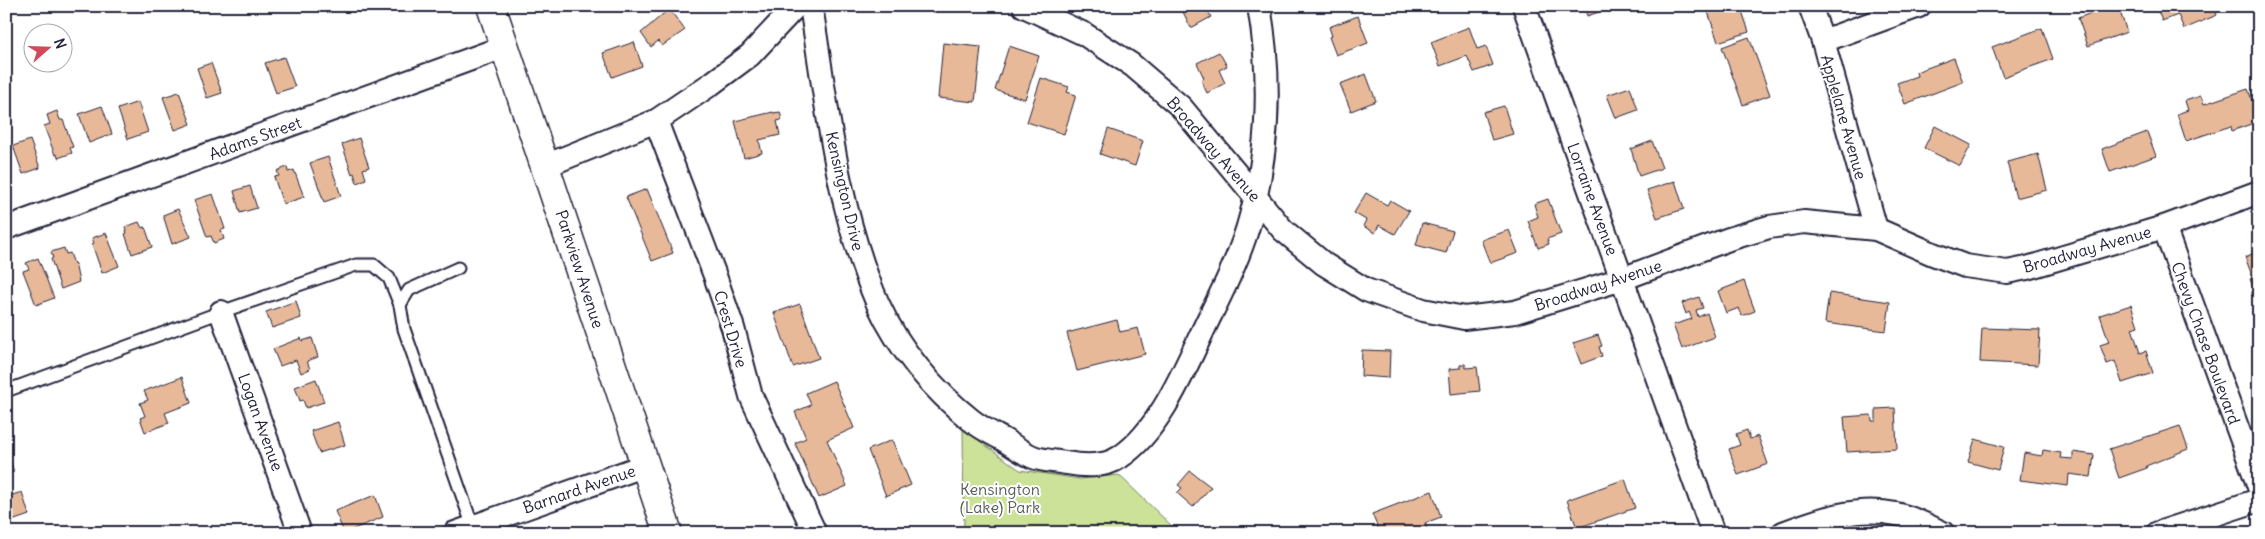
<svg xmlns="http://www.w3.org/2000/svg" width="2265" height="539" font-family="Delius,sans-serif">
<rect width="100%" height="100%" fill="#fff"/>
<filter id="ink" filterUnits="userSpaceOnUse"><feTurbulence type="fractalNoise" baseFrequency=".02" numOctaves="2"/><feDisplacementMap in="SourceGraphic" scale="10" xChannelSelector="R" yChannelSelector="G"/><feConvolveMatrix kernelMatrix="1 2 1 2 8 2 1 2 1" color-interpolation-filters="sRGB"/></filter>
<g filter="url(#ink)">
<polygon fill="#cbe298" stroke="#76826a" points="963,429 1020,470 1080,479 1119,475 1179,533 964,533"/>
<g fill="#e8b999" stroke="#22223b">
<polygon points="1180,6 1205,6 1211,17 1191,28"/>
<polygon points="1584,6 1607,6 1608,9 1587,16"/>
<polygon points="1706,6 1737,6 1739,12 1742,11 1749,32 1718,42"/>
<polygon points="2110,6 2118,6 2127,32 2088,46 2078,18"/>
<polygon points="2156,6 2213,6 2217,15 2184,29 2178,15 2162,21"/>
<polygon points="669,9 685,30 662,46 658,41 651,47 641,33"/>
<polygon points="1358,16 1368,43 1336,55 1329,37 1332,36 1329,27"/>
<polygon points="1469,27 1477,49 1486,46 1493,65 1474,72 1467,56 1440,66 1431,42"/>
<polygon points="2042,28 2053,59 2003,77 1992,47"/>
<polygon points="1749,37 1770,95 1743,105 1722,47"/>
<polygon points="634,42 642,66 612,77 603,53"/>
<polygon points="943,43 981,47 975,102 938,98"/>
<polygon points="1009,46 1039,56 1025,99 995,90"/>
<polygon points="1219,52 1227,66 1219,70 1225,83 1207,93 1201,80 1204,78 1197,63"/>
<polygon points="284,57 295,87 276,93 265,63"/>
<polygon points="1954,58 1963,82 1905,104 1897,83 1917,76 1916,72"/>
<polygon points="211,63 222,93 207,98 197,68"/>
<polygon points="1366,74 1376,101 1351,111 1340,84"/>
<polygon points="1041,78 1069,87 1067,92 1076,95 1064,134 1027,122"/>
<polygon points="1630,87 1638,110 1616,118 1607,95"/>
<polygon points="2248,89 2259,121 2232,131 2231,126 2186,141 2177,114 2188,110 2185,101 2201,96 2204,104"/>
<polygon points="179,92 191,124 175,130 163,97"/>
<polygon points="138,102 148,132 128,139 118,109"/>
<polygon points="102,106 112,134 89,143 79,114"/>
<polygon points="1504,106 1513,134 1492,140 1483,112"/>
<polygon points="57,111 60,120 63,120 73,147 70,148 72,153 58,158 57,154 55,155 44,126 50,124 47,115"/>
<polygon points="773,112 773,113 780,112 782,120 777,121 780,135 759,140 762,153 744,158 735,121"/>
<polygon points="1935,126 1971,145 1960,166 1924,148"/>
<polygon points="1108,129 1143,141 1135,166 1100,154"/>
<polygon points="2147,132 2156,156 2110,172 2102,149"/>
<polygon points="359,138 369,167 363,169 366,179 357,183 354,173 352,174 342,144"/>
<polygon points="30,140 40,168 23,174 13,146"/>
<polygon points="1652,141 1662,168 1639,176 1631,149"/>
<polygon points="2038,154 2047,190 2016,198 2007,162"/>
<polygon points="328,157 341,196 324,202 310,163"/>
<polygon points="287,167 288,172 294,170 304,197 283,204 274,177 279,176 277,171"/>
<polygon points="1675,181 1684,209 1657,218 1647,190"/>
<polygon points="250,186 257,208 240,213 234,191"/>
<polygon points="647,189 673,253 652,261 626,197"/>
<polygon points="1366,193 1387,205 1390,200 1409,211 1395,234 1379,225 1375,233 1363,226 1366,220 1354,213"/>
<polygon points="213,194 225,229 221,230 224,239 214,243 211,236 207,237 194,200"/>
<polygon points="1548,199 1561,234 1547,239 1549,244 1538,248 1528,221 1538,217 1534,204"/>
<polygon points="178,209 191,237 172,244 163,215"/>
<polygon points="139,222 142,228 145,227 152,247 132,254 125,234 127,233 125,227"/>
<polygon points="1422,223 1453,231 1446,253 1416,245"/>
<polygon points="1509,230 1518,253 1490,263 1481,240"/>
<polygon points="106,233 119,266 102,273 92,244 94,243 92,238"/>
<polygon points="64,248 66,254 70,253 74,264 75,263 79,282 61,289 51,259 53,258 51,252"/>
<polygon points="2259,251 2259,296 2257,297 2250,279 2253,278 2245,257"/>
<polygon points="38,258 54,298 36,305 23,271 29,269 26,263"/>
<polygon points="1744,281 1755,311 1742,316 1739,308 1726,313 1718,291"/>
<polygon points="1829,293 1890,302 1886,331 1825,323"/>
<polygon points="1699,297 1703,308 1696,310 1698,317 1707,313 1715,337 1682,349 1673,325 1692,319 1689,312 1686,314 1682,303"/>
<polygon points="296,301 301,318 272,328 266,312"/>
<polygon points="800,304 819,358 793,367 774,313"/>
<polygon points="2131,305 2138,326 2132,328 2140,353 2146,351 2153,373 2122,383 2115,361 2107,364 2100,345 2109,342 2100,315"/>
<polygon points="1117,320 1120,332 1138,328 1145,354 1077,371 1067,333"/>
<polygon points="1982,328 2040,330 2038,365 1980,362"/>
<polygon points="1598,335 1602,346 1599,347 1602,356 1581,364 1573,343"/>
<polygon points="301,338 302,341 312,338 318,357 307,361 310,369 301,373 296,360 280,366 273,349"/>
<polygon points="1362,350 1390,351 1389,378 1361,376"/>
<polygon points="1465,364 1466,368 1477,367 1480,391 1451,394 1449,369 1460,368 1460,365"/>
<polygon points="182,377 191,403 165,413 169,423 145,432 140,418 145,416 140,403 148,400 144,391"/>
<polygon points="316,379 324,402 306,408 303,400 300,401 295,387"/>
<polygon points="834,381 854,428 827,440 847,486 819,498 795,443 806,438 795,412 811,405 806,393"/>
<polygon points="1895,408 1897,449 1847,452 1844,417 1871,415 1872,421 1876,421 1876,409"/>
<polygon points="338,422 345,445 319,453 311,431"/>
<polygon points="2180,426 2188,449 2146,466 2147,468 2119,478 2109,449"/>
<polygon points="1747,430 1750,439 1758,436 1768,464 1738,475 1729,449 1740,445 1736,434"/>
<polygon points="1975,439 2004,447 1998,470 1968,462"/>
<polygon points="892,440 911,485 886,496 868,450"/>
<polygon points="6,448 14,472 6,474"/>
<polygon points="2043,450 2061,453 2060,458 2073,459 2073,452 2094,455 2091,477 2069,474 2068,486 2020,480 2024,453 2042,456"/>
<polygon points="1190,471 1211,487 1193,507 1177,493 1182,488 1178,485"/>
<polygon points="1625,479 1635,508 1577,528 1567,500"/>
<polygon points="1432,491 1441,517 1425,523 1429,533 1380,533 1372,514"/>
<polygon points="22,492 29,515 6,523 6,497"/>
<polygon points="375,495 383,517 344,533 335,511"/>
</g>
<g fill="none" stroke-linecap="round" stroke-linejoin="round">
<defs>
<g id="lane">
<polyline points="458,268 409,290 400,305 404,329 474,530"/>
<polyline points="6,391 221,312 356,265 374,265 389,278 400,305"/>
</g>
<g id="street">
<path d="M 811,6 C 827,106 837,210 878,304 C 898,348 933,390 971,420 C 981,428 993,434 1004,440 C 1014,446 1023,453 1033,457 C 1043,461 1056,461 1066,463 C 1083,466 1104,468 1120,457 C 1162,429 1187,363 1209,318 C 1225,286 1242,251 1251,216 C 1269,148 1271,75 1259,6"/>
<polyline points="1024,6 1084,34 1132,65 1181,107 1283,230 1324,264 1366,290 1423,310 1464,318 1515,312 1622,279 1729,239 1769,227 1804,222 1876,229 1933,254 1965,266 2007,272 2027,268 2164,227 2259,192"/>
<polyline points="1524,6 1713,533"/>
<polyline points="1810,6 1823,41 1876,229"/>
<polyline points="1823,41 1919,6"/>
<polyline points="656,121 714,273 733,328 751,396 815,533"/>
<polyline points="545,166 656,121 711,84 750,55 796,6"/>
<polyline points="2164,227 2259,487"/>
<polyline points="6,228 504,47"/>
<polyline points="221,312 300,533"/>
<polyline points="455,533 646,465"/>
<path d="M 1783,533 C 1820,519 1856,506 1896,514 C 1912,517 1928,526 1943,533"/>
<polyline points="2158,533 2259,500"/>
</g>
<polyline id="secondary" points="491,6 668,533"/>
</defs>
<use href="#lane" stroke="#22223b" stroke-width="15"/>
<use href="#street" stroke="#22223b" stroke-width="26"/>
<use href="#secondary" stroke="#22223b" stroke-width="31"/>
<use href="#lane" stroke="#fff" stroke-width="11"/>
<use href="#street" stroke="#fff" stroke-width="22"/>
<use href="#secondary" stroke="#fff" stroke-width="28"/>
</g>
</g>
<g text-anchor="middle" stroke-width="4" stroke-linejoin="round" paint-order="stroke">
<g font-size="16" fill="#22223b" stroke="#fff">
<text transform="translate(1844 117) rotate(74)" y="6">Applelane Avenue</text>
<text transform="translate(255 138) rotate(-20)" y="6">Adams Street</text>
<text transform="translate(1214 149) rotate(49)" y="6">Broadway Avenue</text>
<text transform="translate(845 191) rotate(77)" y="6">Kensington Drive</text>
<text transform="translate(1593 199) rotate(70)" y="6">Lorraine Avenue</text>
<text transform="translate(2087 249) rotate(-16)" y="6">Broadway Avenue</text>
<text transform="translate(580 269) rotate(72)" y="6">Parkview Avenue</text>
<text transform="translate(1598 285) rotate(-18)" y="6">Broadway Avenue</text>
<text transform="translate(731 329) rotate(73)" y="6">Crest Drive</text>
<text transform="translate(2206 343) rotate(70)" y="6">Chevy Chase Boulevard</text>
<text transform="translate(261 422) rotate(70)" y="6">Logan Avenue</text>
<text transform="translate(579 489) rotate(-19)" y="6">Barnard Avenue</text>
</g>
<g font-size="16" fill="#555c57" stroke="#fff">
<text x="1000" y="495">Kensington<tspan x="1000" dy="18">(Lake) Park</tspan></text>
</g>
</g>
<rect width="2265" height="539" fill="none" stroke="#fff" stroke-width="25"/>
<rect x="12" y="12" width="2240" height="514" fill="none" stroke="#22223b" stroke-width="2" filter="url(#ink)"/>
<g transform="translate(48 48) rotate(70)"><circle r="24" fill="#ffffff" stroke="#a7a7b1"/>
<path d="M0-4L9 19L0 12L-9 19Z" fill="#d1495b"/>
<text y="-8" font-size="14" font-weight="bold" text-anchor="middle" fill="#22223b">N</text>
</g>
</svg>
